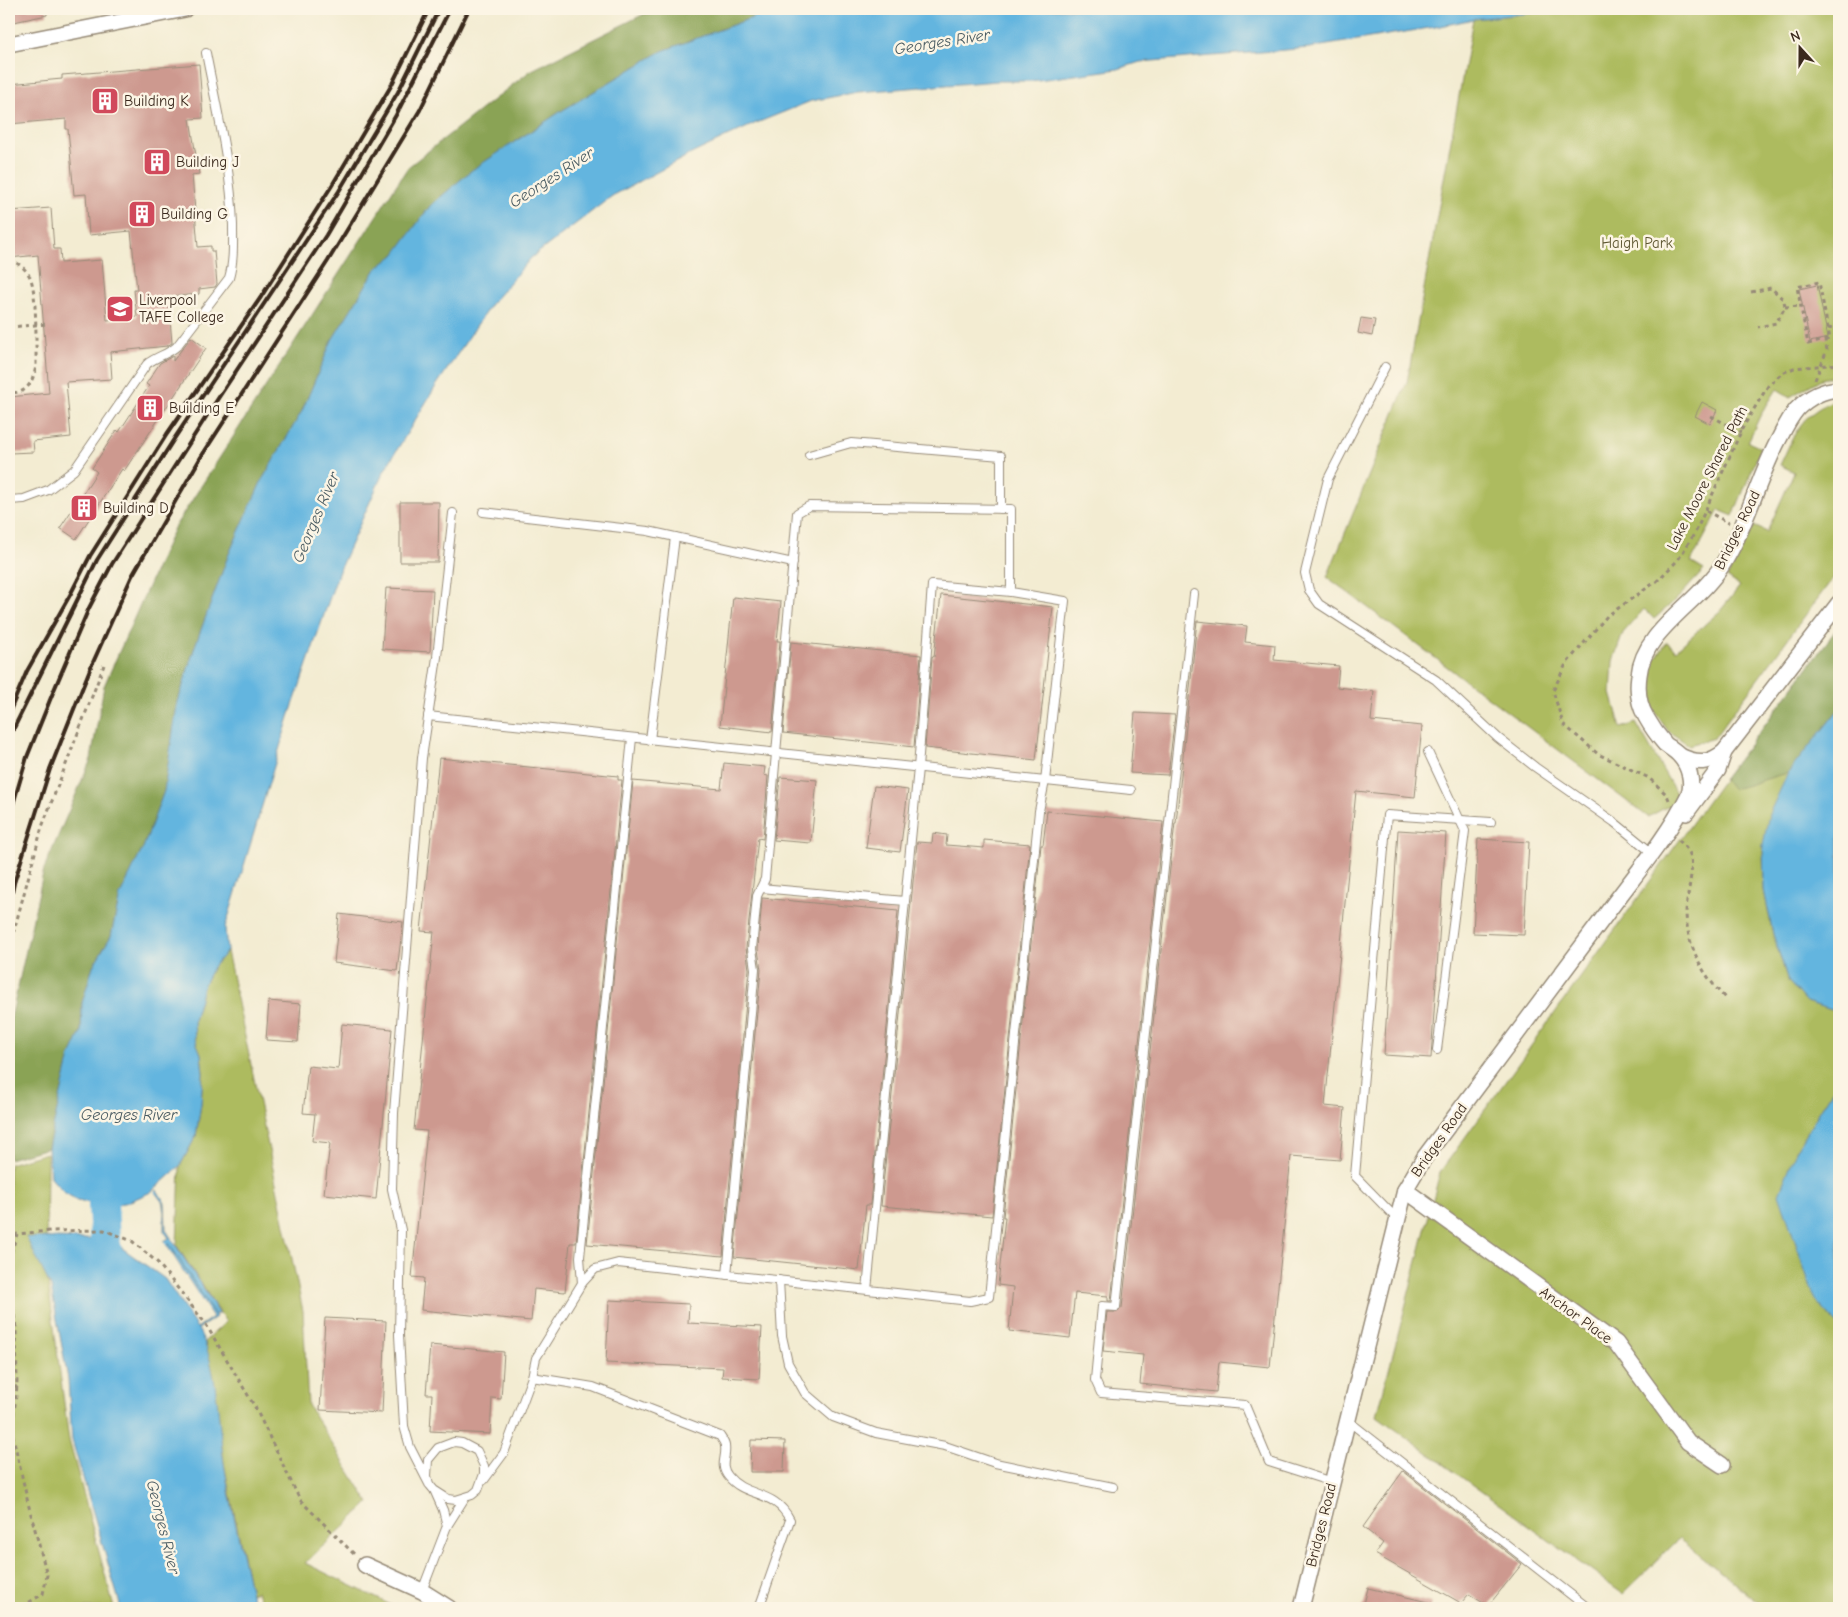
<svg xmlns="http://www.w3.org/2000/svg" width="1848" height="1617" font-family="'Comic Neue',sans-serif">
<rect width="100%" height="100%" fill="#fcf5e5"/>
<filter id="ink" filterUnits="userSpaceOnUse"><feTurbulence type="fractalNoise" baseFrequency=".02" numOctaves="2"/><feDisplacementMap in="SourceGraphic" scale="10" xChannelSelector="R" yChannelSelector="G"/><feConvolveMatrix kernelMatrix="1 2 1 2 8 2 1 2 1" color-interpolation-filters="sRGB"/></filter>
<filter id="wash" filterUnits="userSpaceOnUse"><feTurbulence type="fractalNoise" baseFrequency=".0096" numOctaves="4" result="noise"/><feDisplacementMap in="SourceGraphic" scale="20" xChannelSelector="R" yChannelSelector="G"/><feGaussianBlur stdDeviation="1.12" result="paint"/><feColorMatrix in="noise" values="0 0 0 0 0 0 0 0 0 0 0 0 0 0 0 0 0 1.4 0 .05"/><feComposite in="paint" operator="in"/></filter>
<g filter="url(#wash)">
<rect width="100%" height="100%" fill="#f3ecd2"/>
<g fill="#adbb5e" stroke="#74723e">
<polygon points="1559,9 1839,9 1839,375 1821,379 1790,397 1777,389 1760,416 1748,442 1761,448 1733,516 1719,510 1691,562 1704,570 1679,597 1654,619 1644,609 1623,633 1613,661 1611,693 1621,728 1636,723 1680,800 1648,817 1327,577 1407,382 1473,19 1543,12"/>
<path d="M 1832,401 L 1839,401 L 1839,570 L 1714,738 L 1689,745 L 1668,731 L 1650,705 L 1646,673 L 1667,642 L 1676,650 L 1720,611 L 1740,586 L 1727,577 L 1754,526 L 1767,532 L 1794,472 L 1780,465 C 1796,432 1798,418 1832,401 Z"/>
<polygon points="1839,626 1839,709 1788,773 1763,845 1764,890 1773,934 1788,981 1806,1002 1835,1011 1839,1022 1839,1079 1796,1151 1815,1300 1839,1326 1839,1608 1766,1608 1679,1539 1623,1594 1377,1416 1440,1172 1723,780"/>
<polygon points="227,951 303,1311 308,1405 369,1503 305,1563 397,1608 263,1608 257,1591 251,1594 224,1464 213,1379 205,1341 226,1322 177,1246 180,1166 196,1136 201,1104 203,1073 201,1054 195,1039 194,1021 204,984 213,967"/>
<polygon points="47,1153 46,1268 69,1440 114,1608 9,1608 9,1164"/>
</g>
<g fill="#8aa355" stroke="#62663a">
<polygon points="669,9 776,9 662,51 563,110 472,170 430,206 394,255 376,269 332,340 302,411 262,480 228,556 195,646 177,705 164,791 143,848 120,895 111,936 93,966 82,1003 81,1032 70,1056 48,1148 9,1159 9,1027 44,869 91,759 104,686 174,528 408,167 530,71 644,14"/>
<path d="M 1839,626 L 1839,709 L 1788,773 C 1769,777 1752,785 1733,789 L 1723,780 Z"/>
</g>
<g fill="#64b5df" stroke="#50707e">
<polygon points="776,9 1559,9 1543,12 1473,19 1441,26 1309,48 1140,62 1118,69 1031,81 997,81 858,92 811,101 754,124 691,154 612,196 531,258 491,304 436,386 384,471 340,568 289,717 225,928 227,951 213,967 204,984 194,1020 195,1039 201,1054 203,1073 201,1104 196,1136 180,1166 151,1192 128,1202 109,1206 91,1203 77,1200 65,1193 50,1177 48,1148 70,1056 81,1032 82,1003 93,966 111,936 120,895 143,848 164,791 177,705 195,646 228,556 262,480 302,411 332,340 376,269 394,255 430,206 472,170 563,110 662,51"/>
<polygon points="1839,709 1839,1022 1835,1011 1806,1002 1788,981 1773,934 1764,890 1763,845 1769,814 1788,773"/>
<polygon points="1839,1079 1839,1326 1815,1300 1779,1194 1796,1151"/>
<path d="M 157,1190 L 165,1203 L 166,1230 L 219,1313 L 215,1315 L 168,1242 L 216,1317 L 198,1329 C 218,1363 218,1423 224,1463 C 232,1512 244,1560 254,1608 L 121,1608 L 72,1440 L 68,1379 L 51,1287 L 26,1237 L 111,1240 L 165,1279 L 197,1328 L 213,1317 L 164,1241 L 169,1238 L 164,1231 L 164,1204 L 155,1192 Z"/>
</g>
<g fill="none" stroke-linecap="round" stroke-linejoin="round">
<polyline stroke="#64b5df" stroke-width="30" points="112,1166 103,1205 105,1240 112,1281"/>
</g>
<g id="blocks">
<g fill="#cd998f">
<polygon points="9,9 47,9 47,15 9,23"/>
<polygon points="199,64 203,118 190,119 199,174 192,175 198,247 211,246 211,251 214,251 217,284 215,287 199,289 199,294 168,297 172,343 167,346 110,352 112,379 66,382 71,437 33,441 34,452 9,453 9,397 49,393 38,255 9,258 9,211 51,208 54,249 60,249 61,263 102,260 107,320 137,317 134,290 137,290 131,231 89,235 86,194 74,195 68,129 66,129 66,119 9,124 9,84 62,79 62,75"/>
<polygon points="1817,285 1828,338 1810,342 1799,289"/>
<polygon points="1361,318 1375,320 1372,336 1358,333"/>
<polygon points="191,337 206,348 124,471 122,469 76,539 60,528 97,472 92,468 117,430 119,432 149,386 146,384 160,363 173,356 173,361"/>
<polygon points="1702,402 1717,410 1710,424 1695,416"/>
<polygon points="400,502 439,502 438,562 400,562"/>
<polygon points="386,588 433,590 430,652 382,649"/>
<polygon points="941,595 1053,607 1036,760 925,748 932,656 934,657"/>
<polygon points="733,597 781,602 777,641 780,641 772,732 720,726"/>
<polygon points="1197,621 1247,626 1245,642 1275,645 1274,660 1339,666 1337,687 1374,691 1371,721 1422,726 1415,797 1356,791 1325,1106 1345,1108 1340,1160 1291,1156 1270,1367 1219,1362 1216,1392 1140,1384 1143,1355 1103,1351 1107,1312 1118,1312 1122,1308 1175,823 1176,823"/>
<polygon points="791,642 921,655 914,747 783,733"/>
<polygon points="1135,713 1175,715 1168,775 1130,773"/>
<polygon points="439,758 618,776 618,780 622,780 576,1243 570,1243 565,1292 534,1289 531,1321 421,1310 424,1278 412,1277 427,1131 414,1130 434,932 421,931"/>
<polygon points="724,763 765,767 764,775 768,776 763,839 758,838 746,948 749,969 723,1256 587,1244 633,781 721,789"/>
<polygon points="780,777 817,780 811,843 774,840"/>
<polygon points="874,786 908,790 900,852 866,848"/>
<polygon points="1047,811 1163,822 1111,1301 1108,1301 1108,1296 1075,1293 1070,1338 1009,1331 1013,1287 998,1285 1005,1217 1003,1217 1041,845 1043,845"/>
<polygon points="1398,830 1446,833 1431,1058 1384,1055"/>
<polygon points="933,833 947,835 946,845 984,848 984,840 1030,844 992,1216 881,1206 917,842 932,843"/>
<polygon points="1478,839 1529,842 1524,935 1473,933"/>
<polygon points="762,898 898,911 870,1205 866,1205 859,1270 734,1257 761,970 758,949"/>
<polygon points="339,914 403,922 397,971 334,963"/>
<polygon points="269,1001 301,1004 298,1042 266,1040"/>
<polygon points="342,1024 392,1029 376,1199 324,1194 330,1143 312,1141 315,1114 303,1113 308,1066 338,1069"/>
<polygon points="609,1300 689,1304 688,1323 762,1327 759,1379 722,1377 723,1368 606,1363"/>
<polygon points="325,1318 386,1321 382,1413 320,1410"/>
<polygon points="430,1345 504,1352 501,1399 492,1398 490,1434 430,1431 432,1394 426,1394"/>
<polygon points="751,1440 785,1441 784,1472 750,1472"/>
<polygon points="1403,1471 1522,1564 1488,1606 1469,1594 1461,1603 1375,1554 1383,1543 1363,1527"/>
<polygon points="1368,1588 1432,1603 1431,1608 1363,1608"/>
</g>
</g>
</g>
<g filter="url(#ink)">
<use href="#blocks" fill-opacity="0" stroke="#978b78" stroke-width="1"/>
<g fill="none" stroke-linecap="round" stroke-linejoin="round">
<defs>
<g id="service">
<polyline points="1385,367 1328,479 1305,573 1309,590 1319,604 1436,680 1498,738 1535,767 1614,822 1651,852"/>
<polyline points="809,455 851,443 1001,456 1001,509"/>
<path d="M 9,500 L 24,499 L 48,490 L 74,470 L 147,364 C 157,356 169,354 177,346 L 229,278 C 234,261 233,243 233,225 C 231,167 217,110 206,53"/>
<polyline points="483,512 648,531 793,563"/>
<polyline points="1194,594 1116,1307 1102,1306 1095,1380 1101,1393 1245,1405 1269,1462 1332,1482"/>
<polyline points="428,716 1131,790"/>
<polyline points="650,740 675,537"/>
<polyline points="1428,752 1465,831 1437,1050"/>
<polyline points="761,888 905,901"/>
<polyline points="1398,1220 1355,1176 1387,815 1491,822"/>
<polyline points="727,1275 755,969 752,949 757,896 765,879 797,513 809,506 1011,509 1011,592"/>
<polyline points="779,1280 782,1336 788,1363 805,1393 833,1417 876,1433 945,1446 995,1463 1113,1487"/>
<polyline points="582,1283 580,1257 632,738"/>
<polyline points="532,1377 536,1358 582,1283 595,1269 618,1263 970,1301 989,1297 1039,811 1045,781 1065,601 1011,592 932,585 918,768 867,1290"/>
<polyline points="1347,1420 1588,1608"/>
<path d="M 484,1480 L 504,1453 L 532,1377 L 593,1387 L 720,1436 C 722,1439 725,1443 725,1446 C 727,1458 719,1464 728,1476 C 745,1498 775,1489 790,1520 L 759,1608"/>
<polyline points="429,1484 427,1476 428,1460 438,1448 454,1442 462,1443 477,1451 484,1466 484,1474 478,1490 472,1495 456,1500 448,1499 434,1490 429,1484 410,1447 404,1426 399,1335 401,1230 392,1189 394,1113 422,758 437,657 453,513"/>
<polyline points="435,1492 443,1510 447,1526"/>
<polyline points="422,1591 447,1526 464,1499"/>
</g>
<g id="minor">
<polyline points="9,44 185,9"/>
<path d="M 1680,756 C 1697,764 1709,764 1724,752"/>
<polyline points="1686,813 1718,770 1724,752 1839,603"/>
<polyline points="1405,1190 1616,1343 1688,1442 1722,1465"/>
<polyline points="365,1565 422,1591 449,1608"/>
<path d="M 1301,1608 L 1405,1190 L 1424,1158 C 1484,1078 1544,998 1604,917 C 1632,878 1666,840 1688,796 C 1694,783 1689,766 1680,756 C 1676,751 1670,748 1665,744 C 1658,736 1651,726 1646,717 C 1639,705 1637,689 1639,675 C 1643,631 1698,603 1721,567 C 1747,527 1757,479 1780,437 C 1785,427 1790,417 1797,409 C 1809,397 1823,390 1839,389"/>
</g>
</defs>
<use href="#service" stroke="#978b78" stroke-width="10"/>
<use href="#minor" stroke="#978b78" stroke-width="18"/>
<g stroke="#978b78" stroke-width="3" stroke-dasharray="4 4" stroke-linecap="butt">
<path d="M 9,260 C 18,262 26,269 30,277 C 37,291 36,346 36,365 C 34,380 27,396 9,392"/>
<polyline points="1751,292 1771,288 1784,300 1785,307 1776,323 1758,327"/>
<polyline points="1785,307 1801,306"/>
<polyline points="9,327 48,324"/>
<polyline points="1828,328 1834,329 1839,337"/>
<polyline points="1815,380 1827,350 1825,340 1808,344 1797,287 1819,282 1830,339 1825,340"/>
<polyline points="1711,416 1741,432"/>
<polyline points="1706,511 1729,523"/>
<polyline points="1669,800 1667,795 1649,778 1598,754 1563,724 1553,691 1566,664 1607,616 1657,581 1678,560 1696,531 1743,427 1768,386 1782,373 1794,368 1839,364"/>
<path d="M 1679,840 C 1682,844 1686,848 1689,852 C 1696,866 1686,896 1686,913 C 1687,947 1703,975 1726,999"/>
<polyline points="9,949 42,827 104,665"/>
<polyline points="9,1260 17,1234 50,1231 104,1230 132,1241 158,1263 205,1323 255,1407 300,1500 354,1554"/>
<polyline points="9,1292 12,1300 16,1327 17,1386 12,1432 28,1503 47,1575 43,1594 26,1604 9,1608"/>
<polyline points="9,1393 17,1386"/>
</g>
<use href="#service" stroke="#fff" stroke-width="8"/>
<use href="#minor" stroke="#fff" stroke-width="15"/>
<g stroke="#3b2a1e" stroke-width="4">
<polyline points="9,713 27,671 70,595 90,556 167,434 261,297 331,187 391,86 429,9"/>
<polyline points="9,738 97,560 174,439 339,191 398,92 439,9"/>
<polyline points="9,818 27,757 54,690 89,608 112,564 215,403 326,235 396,115 450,9"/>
<polyline points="9,907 14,883 50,769 90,669 132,576 201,457 328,261 420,110 469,9"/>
</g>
</g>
</g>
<defs>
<symbol id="building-square" viewBox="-11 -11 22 22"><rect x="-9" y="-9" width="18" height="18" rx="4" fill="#d1495b" stroke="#fcf5e5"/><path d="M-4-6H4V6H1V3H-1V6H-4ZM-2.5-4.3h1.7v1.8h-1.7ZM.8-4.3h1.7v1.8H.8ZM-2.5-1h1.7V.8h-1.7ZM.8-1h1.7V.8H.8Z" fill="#fff"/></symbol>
<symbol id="university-square" viewBox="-11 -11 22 22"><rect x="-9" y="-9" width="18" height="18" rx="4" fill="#d1495b" stroke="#fcf5e5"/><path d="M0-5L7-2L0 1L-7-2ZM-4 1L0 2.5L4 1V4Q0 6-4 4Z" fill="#fff"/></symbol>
</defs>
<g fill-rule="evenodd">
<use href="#building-square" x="89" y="85" width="32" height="32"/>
<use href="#building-square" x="141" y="146" width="32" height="32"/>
<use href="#building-square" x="126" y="198" width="32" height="32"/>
<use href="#university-square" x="104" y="293" width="32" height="32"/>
<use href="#building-square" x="134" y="392" width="32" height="32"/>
<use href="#building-square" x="68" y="492" width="32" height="32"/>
</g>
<g text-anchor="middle" stroke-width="5" stroke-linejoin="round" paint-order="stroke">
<g font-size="15" fill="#3b2a1e" stroke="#fcf5e5" text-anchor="start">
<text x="124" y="106">Building K</text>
<text x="176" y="167">Building J</text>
<text x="161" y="219">Building G</text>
<text x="139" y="305">Liverpool<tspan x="139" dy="17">TAFE College</tspan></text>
<text x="169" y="413">Building E</text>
<text x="103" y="513">Building D</text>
</g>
<g font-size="15" fill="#5d5631" stroke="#fcf5e5">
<text x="1637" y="248">Haigh Park</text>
</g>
<g font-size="15" fill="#3b2a1e" stroke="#fcf5e5">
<text transform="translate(1707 478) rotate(-63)" y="5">Lake Moore Shared Path</text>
<text transform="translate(1737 530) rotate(-64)" y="5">Bridges Road</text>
<text transform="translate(1439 1140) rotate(-55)" y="5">Bridges Road</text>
<text transform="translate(1576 1315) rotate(36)" y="5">Anchor Place</text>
<text transform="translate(1321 1525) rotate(-76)" y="5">Bridges Road</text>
</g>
<g font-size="16" font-style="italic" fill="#495b62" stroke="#fcf5e5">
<text transform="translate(942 41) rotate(-9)" y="6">Georges River</text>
<text transform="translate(551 177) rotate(-33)" y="6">Georges River</text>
<text transform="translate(315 517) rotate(-67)" y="6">Georges River</text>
<text x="129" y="1120">Georges River</text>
<text transform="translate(164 1527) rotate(76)" y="6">Georges River</text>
</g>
</g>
<rect width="1848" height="1617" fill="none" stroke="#fcf5e5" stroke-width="30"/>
<g transform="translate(1800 48) rotate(339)" stroke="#fcf5e5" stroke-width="4" paint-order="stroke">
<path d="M0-4L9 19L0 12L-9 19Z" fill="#3b2a1e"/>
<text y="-8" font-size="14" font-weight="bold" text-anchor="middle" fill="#3b2a1e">N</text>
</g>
</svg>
